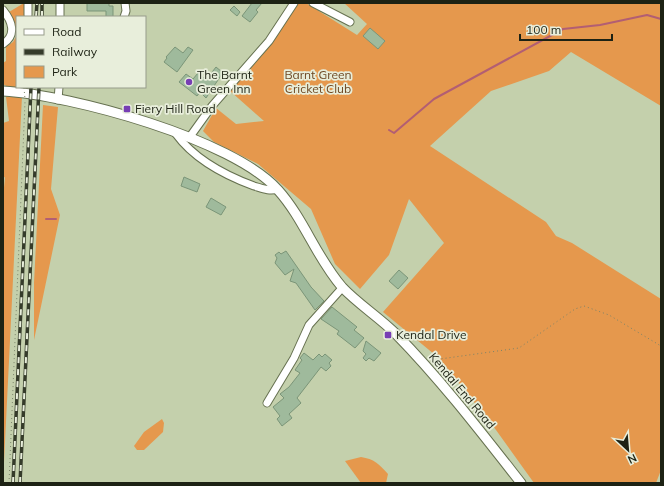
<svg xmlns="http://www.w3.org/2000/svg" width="664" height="486" font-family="Mulish,sans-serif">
<rect width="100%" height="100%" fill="#c4d0ac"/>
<g fill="#e5984d">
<polygon points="24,3 26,3 25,17 17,17 17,32 9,12"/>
<polygon points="298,3 306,3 357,35 367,24 344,3 661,3 661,106 571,52 549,71 491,91 430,146 546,222 556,236 572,243 661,299 661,470 656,483 534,483 496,430 440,359 383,312 444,243 409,199 389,255 360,289 335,264 311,209 258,164 214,142 203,131 216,108 236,124 264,121 230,91 271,43"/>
<polygon points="17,35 17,87 8,87 3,84 3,63 6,61 6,47 13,42"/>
<polygon points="22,96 3,483 3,198 5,177 3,178 3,123 9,121 6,97"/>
<polygon points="43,105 58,107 51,189 60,215 34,340 34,283"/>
<polygon points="162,419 164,423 163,432 144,450 137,450 134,446 144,432"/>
<path d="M 361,457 C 374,459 379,464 388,474 L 386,483 L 361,483 L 345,461 Z"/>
</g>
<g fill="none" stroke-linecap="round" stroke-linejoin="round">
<g stroke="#b25e73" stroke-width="2">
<polyline points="389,130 394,133 434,99 563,29 600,25 647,15 661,19"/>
<polyline points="46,219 56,219"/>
</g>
</g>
<g fill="#9fba9c" stroke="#7b9578">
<polygon points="87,3 109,3 109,6 113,6 113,17 106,17 106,11 87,11"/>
<polygon points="252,3 262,3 256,10 258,12 250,22 242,16"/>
<polygon points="234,6 240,12 237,16 230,10"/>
<polygon points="370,28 385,41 378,49 363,36"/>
<polygon points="175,47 183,53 188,47 193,50 177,72 164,62 167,58 166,57"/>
<polygon points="216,67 222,72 222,74 206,98 200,92 197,96 179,82 186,74 193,79 198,73 204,78 207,74 209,76"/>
<polygon points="184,177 200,184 197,192 181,186"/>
<polygon points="211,198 226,207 221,215 206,207"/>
<polygon points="286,251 311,287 324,301 315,310 296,283 290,281 294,269 285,275 275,263 277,258 275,255 279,252 281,254"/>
<polygon points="399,270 408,278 398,289 389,281"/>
<polygon points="332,307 357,327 354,330 364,338 355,348 337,334 339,331 321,319"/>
<polygon points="366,341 381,353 374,361 369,358 366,361 363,358 366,354 363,351"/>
<polygon points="304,353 313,360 319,354 322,357 325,354 332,360 329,363 331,366 326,371 321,367 297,398 301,403 289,414 292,418 282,426 277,419 280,416 273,407 284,398 280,394 289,387 300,373 295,370 302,360 300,358"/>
</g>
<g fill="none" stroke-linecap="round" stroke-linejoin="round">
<defs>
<g id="minor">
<polyline points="28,3 28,15"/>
<polyline points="313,3 350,22"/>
<path d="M 3,10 C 12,21 17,35 3,44"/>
<polyline points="60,17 60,3"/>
<polyline points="124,17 126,11 125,3"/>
<polyline points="58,100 59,87"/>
<path d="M 176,134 C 195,160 224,175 254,186 C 261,188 270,192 277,189"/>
<polyline points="189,138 212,106 269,41 294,3"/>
<polyline points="267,403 294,358 309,325 343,287"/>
</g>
<path id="major" d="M 3,91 C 71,95 233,139 278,190 C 304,219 316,257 342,287 C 358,304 379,317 396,334 C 441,380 481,432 521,483"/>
</defs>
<use href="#minor" stroke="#667150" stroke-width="9"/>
<use href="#major" stroke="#667150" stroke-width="11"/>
<g stroke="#7a8369" stroke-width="1" stroke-dasharray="1 3" stroke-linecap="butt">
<polyline points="435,363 440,359 519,348 575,309 584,306 609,315 661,346"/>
<polyline points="9,483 25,102"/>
</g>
<use href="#minor" stroke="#fff" stroke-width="7"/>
<use href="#major" stroke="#fff" stroke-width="9"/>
<defs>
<g id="rail">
<polyline points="36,17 37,3"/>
<polyline points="42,17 42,3"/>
<polyline points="13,483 31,87"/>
<polyline points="20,483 39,87"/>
</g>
</defs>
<use href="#rail" stroke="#353b2a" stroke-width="3.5"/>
<use href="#rail" stroke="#e8eedb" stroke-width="2" stroke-dasharray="6" stroke-linecap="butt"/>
<polyline stroke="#7a8369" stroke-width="1" stroke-dasharray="1 3" stroke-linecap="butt" points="24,88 25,99"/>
</g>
<g fill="#773eb4" stroke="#e8eedb" stroke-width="1.5">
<circle cx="189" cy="82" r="4"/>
<rect x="123" y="105" width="8" height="8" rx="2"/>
<rect x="384" y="331" width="8" height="8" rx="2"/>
</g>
<g text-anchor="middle" stroke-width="3.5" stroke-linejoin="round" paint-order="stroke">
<g font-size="12" fill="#1d2214" stroke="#e8eedb" text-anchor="start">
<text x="197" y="79">The Barnt<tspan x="197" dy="14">Green Inn</tspan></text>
<text x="135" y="113">Fiery Hill Road</text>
<text x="396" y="339">Kendal Drive</text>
</g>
<g font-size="12" fill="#6e4823" stroke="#e8eedb">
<text x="318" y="79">Barnt Green<tspan x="318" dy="14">Cricket Club</tspan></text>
</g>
<g font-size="12" fill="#1d2214" stroke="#e8eedb">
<text transform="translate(462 391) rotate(50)" y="4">Kendal End Road</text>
</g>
</g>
<rect width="664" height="486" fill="none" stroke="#1d2214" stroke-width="8"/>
<rect x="16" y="16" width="130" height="72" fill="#e8eedb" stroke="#979c8b"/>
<rect x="24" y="29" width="20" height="6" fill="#ffffff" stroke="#979c8b"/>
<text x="52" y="36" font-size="12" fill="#1d2214">Road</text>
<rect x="24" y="49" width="20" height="6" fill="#353b2a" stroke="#979c8b"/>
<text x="52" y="56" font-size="12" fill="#1d2214">Railway</text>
<rect x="24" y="66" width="20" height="12" fill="#e5984d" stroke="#979c8b"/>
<text x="52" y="76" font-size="12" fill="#1d2214">Park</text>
<g transform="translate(628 450) rotate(154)" stroke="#e8eedb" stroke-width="3" paint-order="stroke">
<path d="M0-3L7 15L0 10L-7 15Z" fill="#1d2214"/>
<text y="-6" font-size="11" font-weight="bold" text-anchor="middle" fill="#1d2214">N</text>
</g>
<path d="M520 34v6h92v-6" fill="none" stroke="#1d2214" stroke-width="2"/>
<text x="526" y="34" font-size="12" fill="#1d2214" stroke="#e8eedb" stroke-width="3" paint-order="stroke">100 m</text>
</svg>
